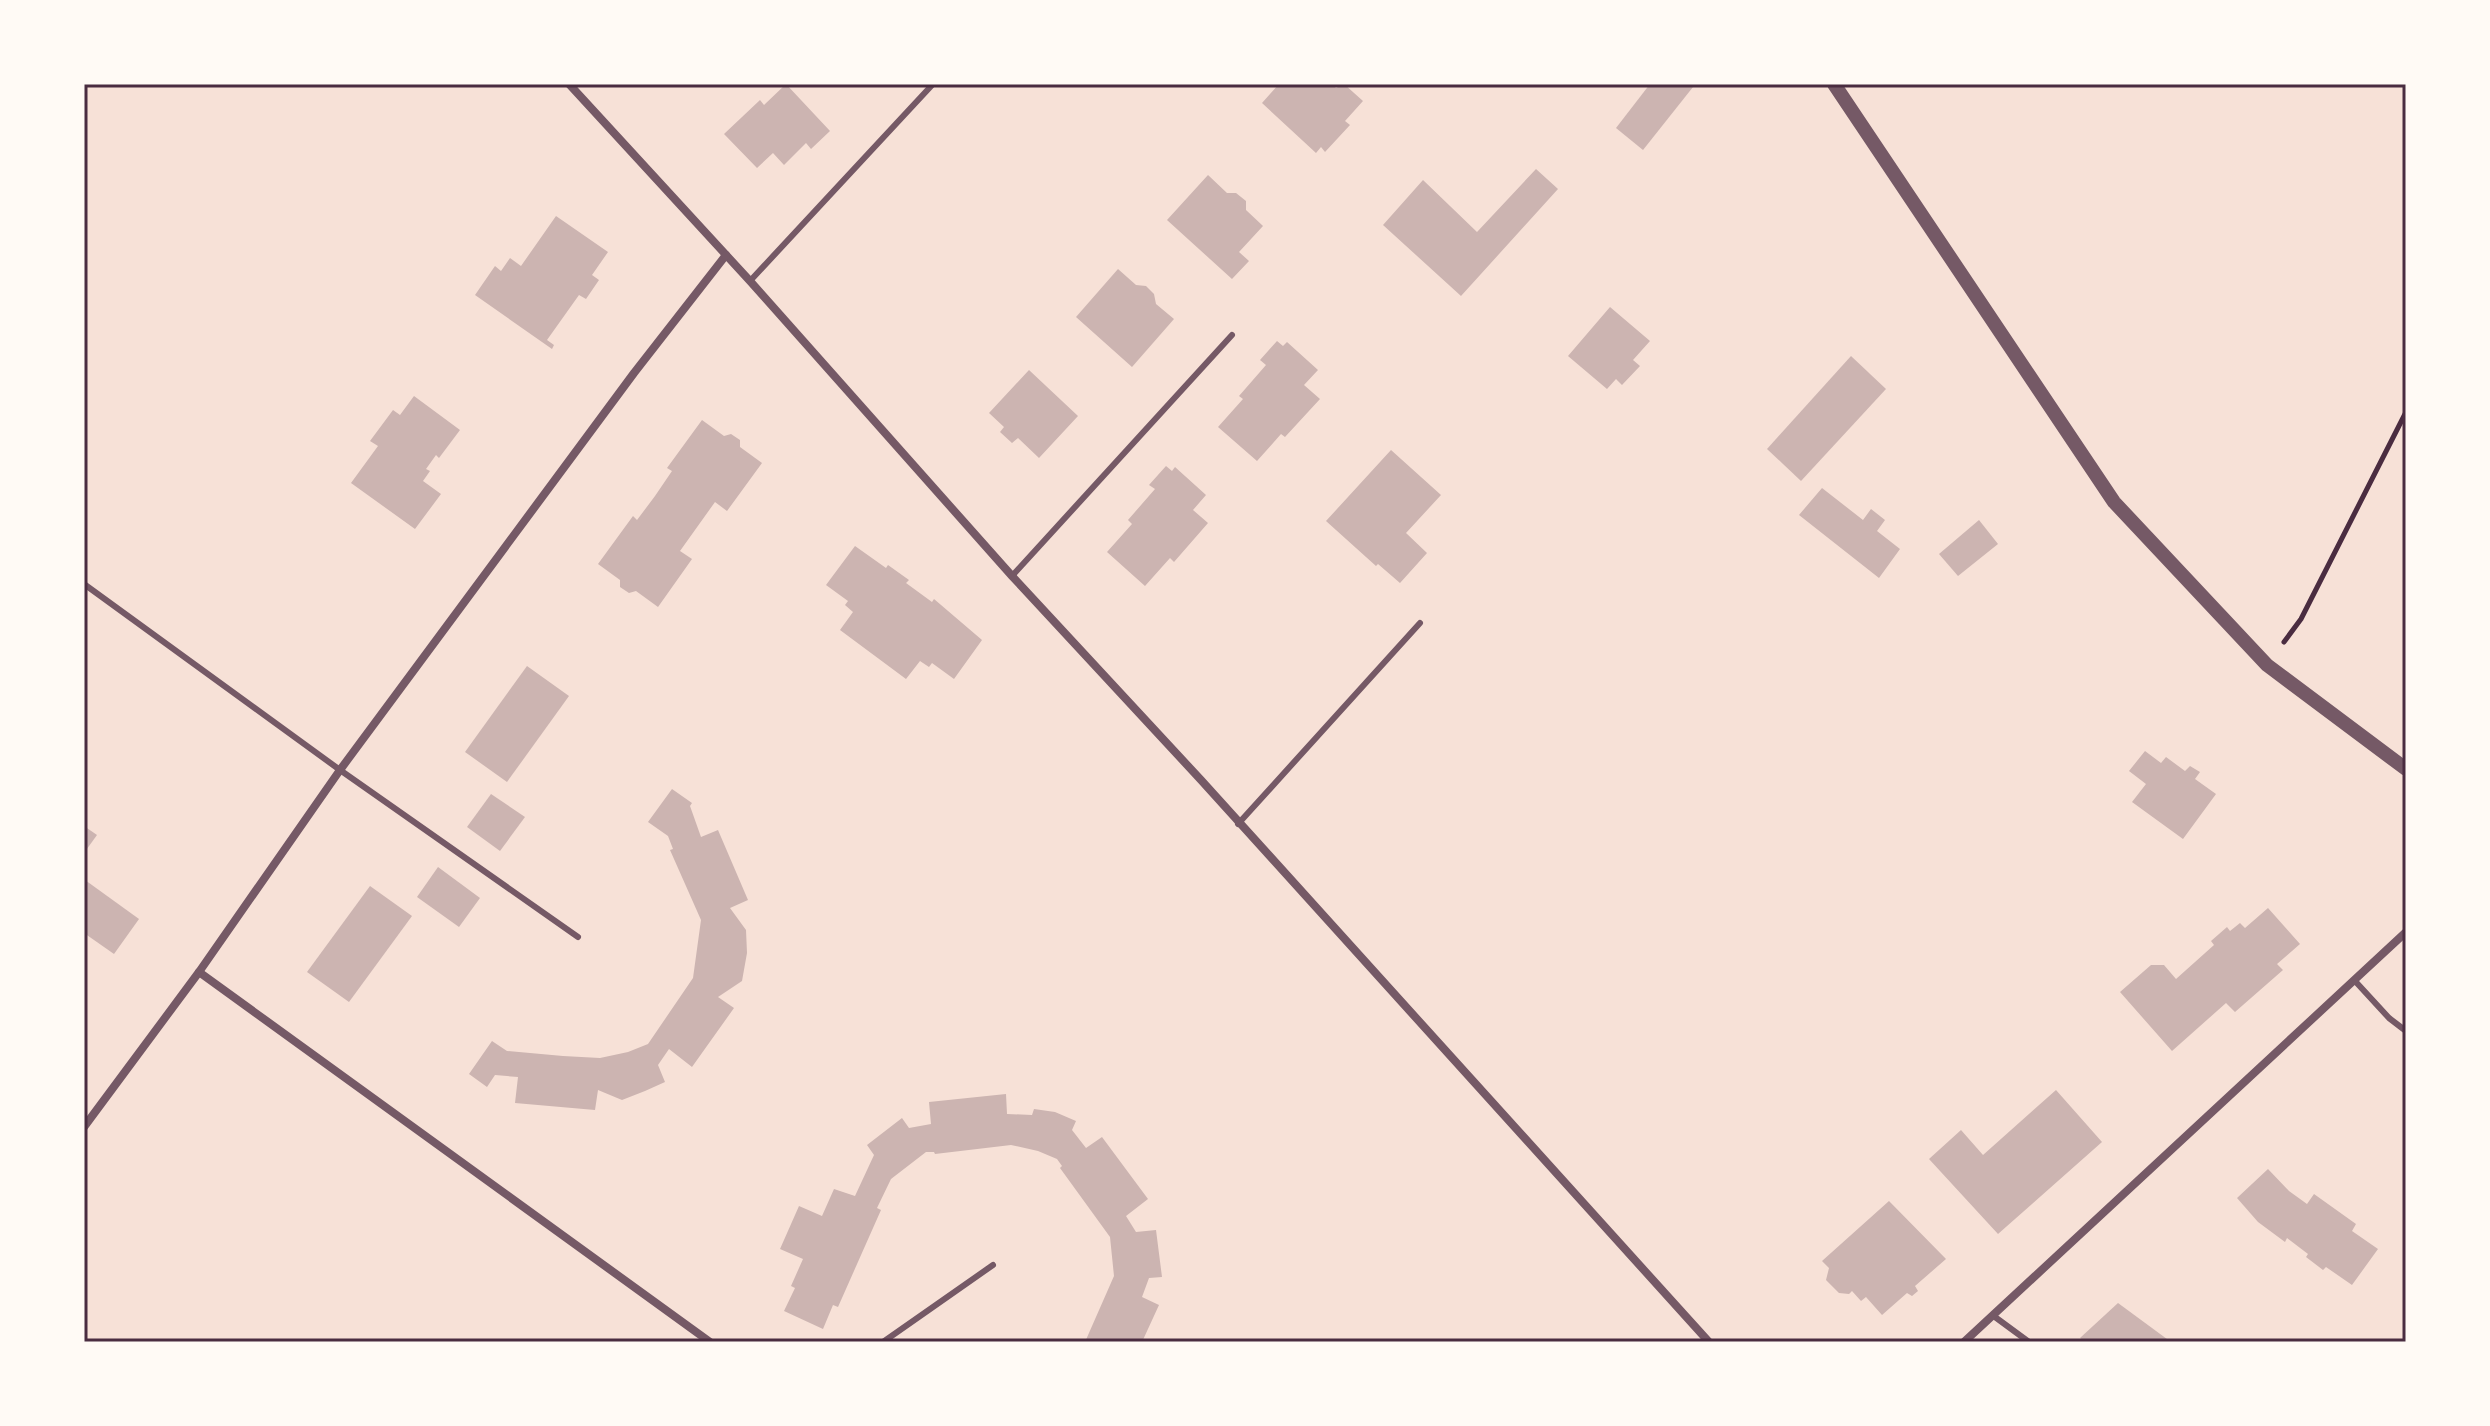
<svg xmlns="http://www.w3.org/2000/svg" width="2490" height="1426" font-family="'Exo 2',sans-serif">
<rect width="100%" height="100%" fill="#f7e1d7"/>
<g fill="#ccb4b1">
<polygon points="786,84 830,131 811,149 806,143 784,165 773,153 757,168 724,134 760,100 764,105"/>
<polygon points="1279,84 1332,84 1336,88 1344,84 1363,101 1345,121 1350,125 1325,152 1321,147 1316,153 1262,103"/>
<polygon points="1650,84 1690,84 1693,87 1643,150 1616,128"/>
<polygon points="1536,169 1558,189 1461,296 1383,225 1423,180 1477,232"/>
<polygon points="1208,175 1227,193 1236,193 1246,201 1246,210 1263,226 1239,252 1249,261 1232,279 1167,220"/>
<polygon points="556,216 608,252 592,275 599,280 586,299 579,295 547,340 554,345 552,349 475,295 495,266 501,271 510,258 521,266"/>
<polygon points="1118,269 1136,285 1146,286 1154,294 1156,304 1174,319 1132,367 1076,317"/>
<polygon points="1610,307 1650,341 1633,360 1640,366 1622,385 1616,379 1607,389 1568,356"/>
<polygon points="1277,341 1283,346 1287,342 1318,370 1304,385 1320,399 1285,437 1281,434 1257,461 1218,427 1243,399 1239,396 1266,365 1260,360"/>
<polygon points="1851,356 1886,389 1801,481 1767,449"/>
<polygon points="1029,370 1078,416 1039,458 1018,438 1012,443 1000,432 1004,427 989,413"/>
<polygon points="414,396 460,430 439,458 436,455 426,469 430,471 423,481 441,494 415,529 351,483 378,446 370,441 393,410 400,415"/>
<polygon points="702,420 724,436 731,434 740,440 740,447 762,463 727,511 715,502 680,551 692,559 658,607 636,591 629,593 620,587 620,580 598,564 633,516 637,520 655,496 672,471 667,468"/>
<polygon points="1391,450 1441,495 1406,533 1427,553 1400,583 1378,564 1376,566 1326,521"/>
<polygon points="1166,466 1172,471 1175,467 1206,495 1193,510 1208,523 1174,562 1170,558 1145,586 1107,552 1132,524 1128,520 1155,489 1149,485"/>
<polygon points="1822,488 1863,520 1871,509 1885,520 1877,531 1900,549 1879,578 1799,515"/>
<polygon points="1979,520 1998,544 1958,576 1939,554"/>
<polygon points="855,546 886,568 888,565 909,580 906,583 932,602 934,599 982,640 954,679 932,663 929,667 920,661 906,679 840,630 853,612 845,605 848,601 826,585"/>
<polygon points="527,666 569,696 507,782 465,752"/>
<polygon points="2145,751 2161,763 2166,757 2185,771 2190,766 2200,772 2195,779 2216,794 2183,839 2132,802 2146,784 2129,771"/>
<polygon points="672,789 692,803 690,806 701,837 718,830 748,900 730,908 746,930 747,953 742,981 718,997 734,1008 692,1067 669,1049 658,1065 665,1082 645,1091 622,1100 598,1090 595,1110 515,1103 518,1077 495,1075 487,1087 469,1074 492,1041 507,1051 563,1056 600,1058 628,1052 648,1044 693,978 701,920 670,850 673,849 668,836 648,822"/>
<polygon points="491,794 525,817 500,851 467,827"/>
<polygon points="84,826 97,835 84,853"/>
<polygon points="438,867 480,898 459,927 417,897"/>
<polygon points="85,880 139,919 114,954 84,933"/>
<polygon points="370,886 412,916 349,1002 307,972"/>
<polygon points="2268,908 2300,944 2277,964 2283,970 2235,1012 2226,1003 2172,1051 2120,992 2151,965 2164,965 2176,979 2214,945 2211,941 2227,927 2230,931 2240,923 2245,928"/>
<polygon points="2056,1090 2102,1142 1998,1234 1929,1159 1961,1130 1983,1155"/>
<polygon points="1006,1094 1007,1114 1032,1115 1034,1109 1055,1112 1076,1121 1072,1130 1086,1148 1102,1137 1148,1199 1126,1216 1136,1232 1156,1230 1162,1277 1149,1278 1142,1297 1159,1305 1142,1342 1085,1342 1114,1276 1110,1237 1060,1168 1062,1166 1057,1159 1038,1151 1011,1145 935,1154 934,1152 926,1152 891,1179 877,1208 881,1210 838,1307 833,1305 823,1329 784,1311 795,1288 791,1286 803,1259 780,1249 799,1206 822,1216 834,1189 855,1196 874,1155 867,1145 902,1118 909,1128 931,1124 929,1102"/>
<polygon points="2268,1169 2289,1191 2307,1204 2314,1194 2356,1224 2352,1231 2378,1249 2352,1285 2326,1267 2323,1270 2306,1257 2308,1254 2287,1238 2285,1242 2258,1222 2237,1198"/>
<polygon points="1889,1201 1946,1259 1915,1286 1918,1291 1912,1296 1907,1293 1882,1315 1866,1297 1861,1301 1852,1291 1849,1294 1839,1293 1826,1280 1829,1268 1822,1261"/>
<polygon points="2118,1303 2171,1342 2085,1342 2080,1338"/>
</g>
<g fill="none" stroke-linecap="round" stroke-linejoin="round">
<polyline stroke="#4a2c40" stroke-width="5" points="2284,642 2301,619 2406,412"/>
<g stroke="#755966" stroke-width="6">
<polyline points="750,281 933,84"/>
<polyline points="1012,576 1232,335"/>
<polyline points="84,584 340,770 578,937"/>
<polyline points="1238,824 1420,623"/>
<polyline points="2355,981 2389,1018 2406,1031"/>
<polyline points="1995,1317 2029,1342"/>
<polyline points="883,1342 993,1265"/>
</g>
<g stroke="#755966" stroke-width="8">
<polyline points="569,84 750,281 1012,576 1201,780 1709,1342"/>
<polyline points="199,972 710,1342"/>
<polyline points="84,1127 199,972 340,770 634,373 726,255"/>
<polyline points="1964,1342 2406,932"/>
</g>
<polyline stroke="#755966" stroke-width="14" points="1834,84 2114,502 2267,665 2406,769"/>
</g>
<rect width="2490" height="1426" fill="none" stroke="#fffaf5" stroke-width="172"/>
<rect x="86" y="86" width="2318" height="1254" fill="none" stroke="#4a2c40" stroke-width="3"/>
</svg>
